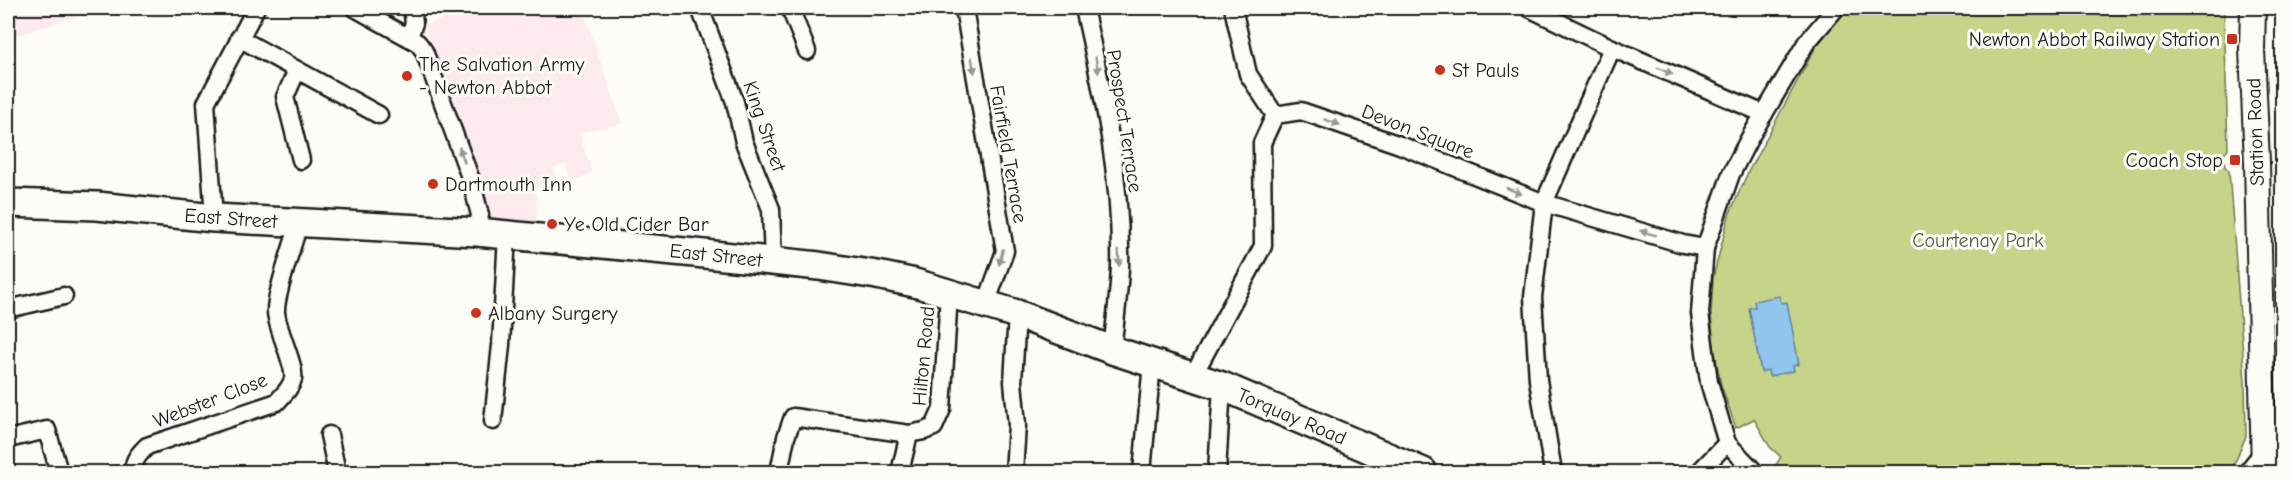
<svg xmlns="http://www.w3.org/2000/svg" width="2290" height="480" font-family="'Comic Neue',sans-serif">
<rect width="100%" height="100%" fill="#fdfcf7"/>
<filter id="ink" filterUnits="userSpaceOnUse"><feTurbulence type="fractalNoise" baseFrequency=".0167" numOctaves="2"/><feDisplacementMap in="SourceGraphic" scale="12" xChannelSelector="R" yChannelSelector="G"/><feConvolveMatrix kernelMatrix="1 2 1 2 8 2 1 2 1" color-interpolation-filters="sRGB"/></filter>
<g filter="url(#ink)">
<g fill="#fceaed">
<polygon points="8,8 104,8 8,38"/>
<polygon points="474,8 582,8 622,123 579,133 592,173 571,181 566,164 553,168 559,187 544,191 541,186 534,189 537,198 536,226 493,221 424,25"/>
</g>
<polygon fill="#c5d488" stroke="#707852" stroke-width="1.5" points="1848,8 2224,8 2228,149 2224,153 2225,167 2229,171 2245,381 2246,436 2236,460 2227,472 1772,471 1781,457 1770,447 1754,419 1736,428 1721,385 1714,348 1711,315 1713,278 1729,215 1748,172 1817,45"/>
<polygon fill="#91c5ee" stroke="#62819a" stroke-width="1.5" points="1779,296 1781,303 1787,302 1799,364 1793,366 1794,371 1769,376 1768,370 1761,372 1749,308 1755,307 1754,301"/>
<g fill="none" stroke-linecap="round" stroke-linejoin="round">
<defs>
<g id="minor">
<polyline points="355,8 418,43 424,51 471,180 480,215 477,232"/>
<polyline points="700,8 735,102 744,142 771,209 773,261"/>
<polyline points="790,8 807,51"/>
<polyline points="964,8 1005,251 986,304"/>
<path d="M 1084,8 C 1103,93 1122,179 1120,267 C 1119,294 1115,322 1112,350"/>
<polyline points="1529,8 1612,48 1764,114"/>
<polyline points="409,37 414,23 412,8"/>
<polyline points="239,38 379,115"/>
<polyline points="297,70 285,97 301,160"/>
<polyline points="1275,115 1301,111 1400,145 1544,203 1683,244 1705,248"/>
<polyline points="214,218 206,103 256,8"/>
<polyline points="8,309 64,296"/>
<polyline points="1193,376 1263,246 1262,143 1275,115 1248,74 1233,8"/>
<polyline points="493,421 501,345 507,235"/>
<polyline points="329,435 337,472"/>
<polyline points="8,439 47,430 59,472"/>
<path d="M 134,472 C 132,461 139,454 147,446 L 277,402 C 283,395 291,388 293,379 C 296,366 277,330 276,312 C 275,294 294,243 299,223"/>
<polyline points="779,472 786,437 793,417 909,434"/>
<polyline points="900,472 909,434 924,431 934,427 942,409 949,294"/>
<polyline points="1014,472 1017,425 1013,382 1017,314"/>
<polyline points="1142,472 1152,363"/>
<polyline points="1217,472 1222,386"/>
<polyline points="1553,472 1538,380 1533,297 1544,203 1612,48"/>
<polyline points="1699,472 1727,443"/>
<polyline points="1755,472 1727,443 1709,382 1700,313 1705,248 1731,174 1749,139 1806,43 1836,8"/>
<polyline points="2247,472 2263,452"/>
</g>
<polyline id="secondary" points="2253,8 2252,49 2257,162 2264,472"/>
<polyline id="primary" points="8,203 97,206 214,218 477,232 695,253 819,266 877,275 915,283 1017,314 1112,350 1222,386 1423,472"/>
</defs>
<use href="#minor" stroke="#1c1c1c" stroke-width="21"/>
<use href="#secondary" stroke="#1c1c1c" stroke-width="28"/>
<use href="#primary" stroke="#1c1c1c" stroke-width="32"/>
<use href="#minor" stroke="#fdfcf7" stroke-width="16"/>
<use href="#secondary" stroke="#fdfcf7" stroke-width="24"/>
<use href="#primary" stroke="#fdfcf7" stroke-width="27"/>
</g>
<defs><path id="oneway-solid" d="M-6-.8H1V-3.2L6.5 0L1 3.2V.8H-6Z" transform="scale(1.5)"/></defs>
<g fill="#989794">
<use href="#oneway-solid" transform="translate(973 65) rotate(80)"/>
<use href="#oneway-solid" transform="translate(1097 65) rotate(79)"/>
<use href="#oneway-solid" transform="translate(1665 71) rotate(24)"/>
<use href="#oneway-solid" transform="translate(1332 122) rotate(19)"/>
<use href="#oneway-solid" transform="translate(462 155) rotate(-109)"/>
<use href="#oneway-solid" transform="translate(1514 191) rotate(22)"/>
<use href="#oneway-solid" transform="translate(1648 233) rotate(-164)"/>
<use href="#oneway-solid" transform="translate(1001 257) rotate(104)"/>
<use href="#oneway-solid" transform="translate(1119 258) rotate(88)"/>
</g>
</g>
<g fill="#c8321e" stroke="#fdfcf7" stroke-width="2">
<rect x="2226" y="33" width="12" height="12" rx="3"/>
<circle cx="1440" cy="70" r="6"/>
<circle cx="407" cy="76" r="6"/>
<rect x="2229" y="154" width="12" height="12" rx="3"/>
<circle cx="433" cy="184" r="6"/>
<circle cx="552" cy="224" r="6"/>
<circle cx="476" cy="313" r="6"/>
</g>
<g text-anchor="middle" stroke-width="6" stroke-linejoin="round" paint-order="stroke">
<g font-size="20" fill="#1c1c1c" stroke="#fdfcf7" text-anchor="start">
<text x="2220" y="46" text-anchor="end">Newton Abbot Railway Station</text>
<text x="419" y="71">The Salvation Army<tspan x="419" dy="23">- Newton Abbot</tspan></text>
<text x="1452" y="77">St Pauls</text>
<text x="2223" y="167" text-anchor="end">Coach Stop</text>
<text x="445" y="191">Dartmouth Inn</text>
<text x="564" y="231">Ye Old Cider Bar</text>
<text x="488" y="320">Albany Surgery</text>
</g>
<g font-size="20" fill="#1c1c1c" stroke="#fdfcf7">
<text transform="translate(1125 121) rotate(81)" y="7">Prospect Terrace</text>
<text transform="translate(765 126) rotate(71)" y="7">King Street</text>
<text transform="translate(1418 131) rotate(21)" y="7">Devon Square</text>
<text transform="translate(2255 132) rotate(-92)" y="7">Station Road</text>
<text transform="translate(1009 154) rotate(80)" y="7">Fairfield Terrace</text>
<text transform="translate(231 218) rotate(4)" y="7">East Street</text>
<text transform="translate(716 255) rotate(6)" y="7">East Street</text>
<text transform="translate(923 356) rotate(-85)" y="7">Hilton Road</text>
<text transform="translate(210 400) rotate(-21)" y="7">Webster Close</text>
<text transform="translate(1292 416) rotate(23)" y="7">Torquay Road</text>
</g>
<g font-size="20" fill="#575c42" stroke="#fdfcf7">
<text x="1978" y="247">Courtenay Park</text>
</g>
</g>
<rect width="2290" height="480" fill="none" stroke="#fdfcf7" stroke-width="30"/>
<rect x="15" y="15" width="2260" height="450" fill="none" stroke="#1c1c1c" stroke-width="2" filter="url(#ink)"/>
</svg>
